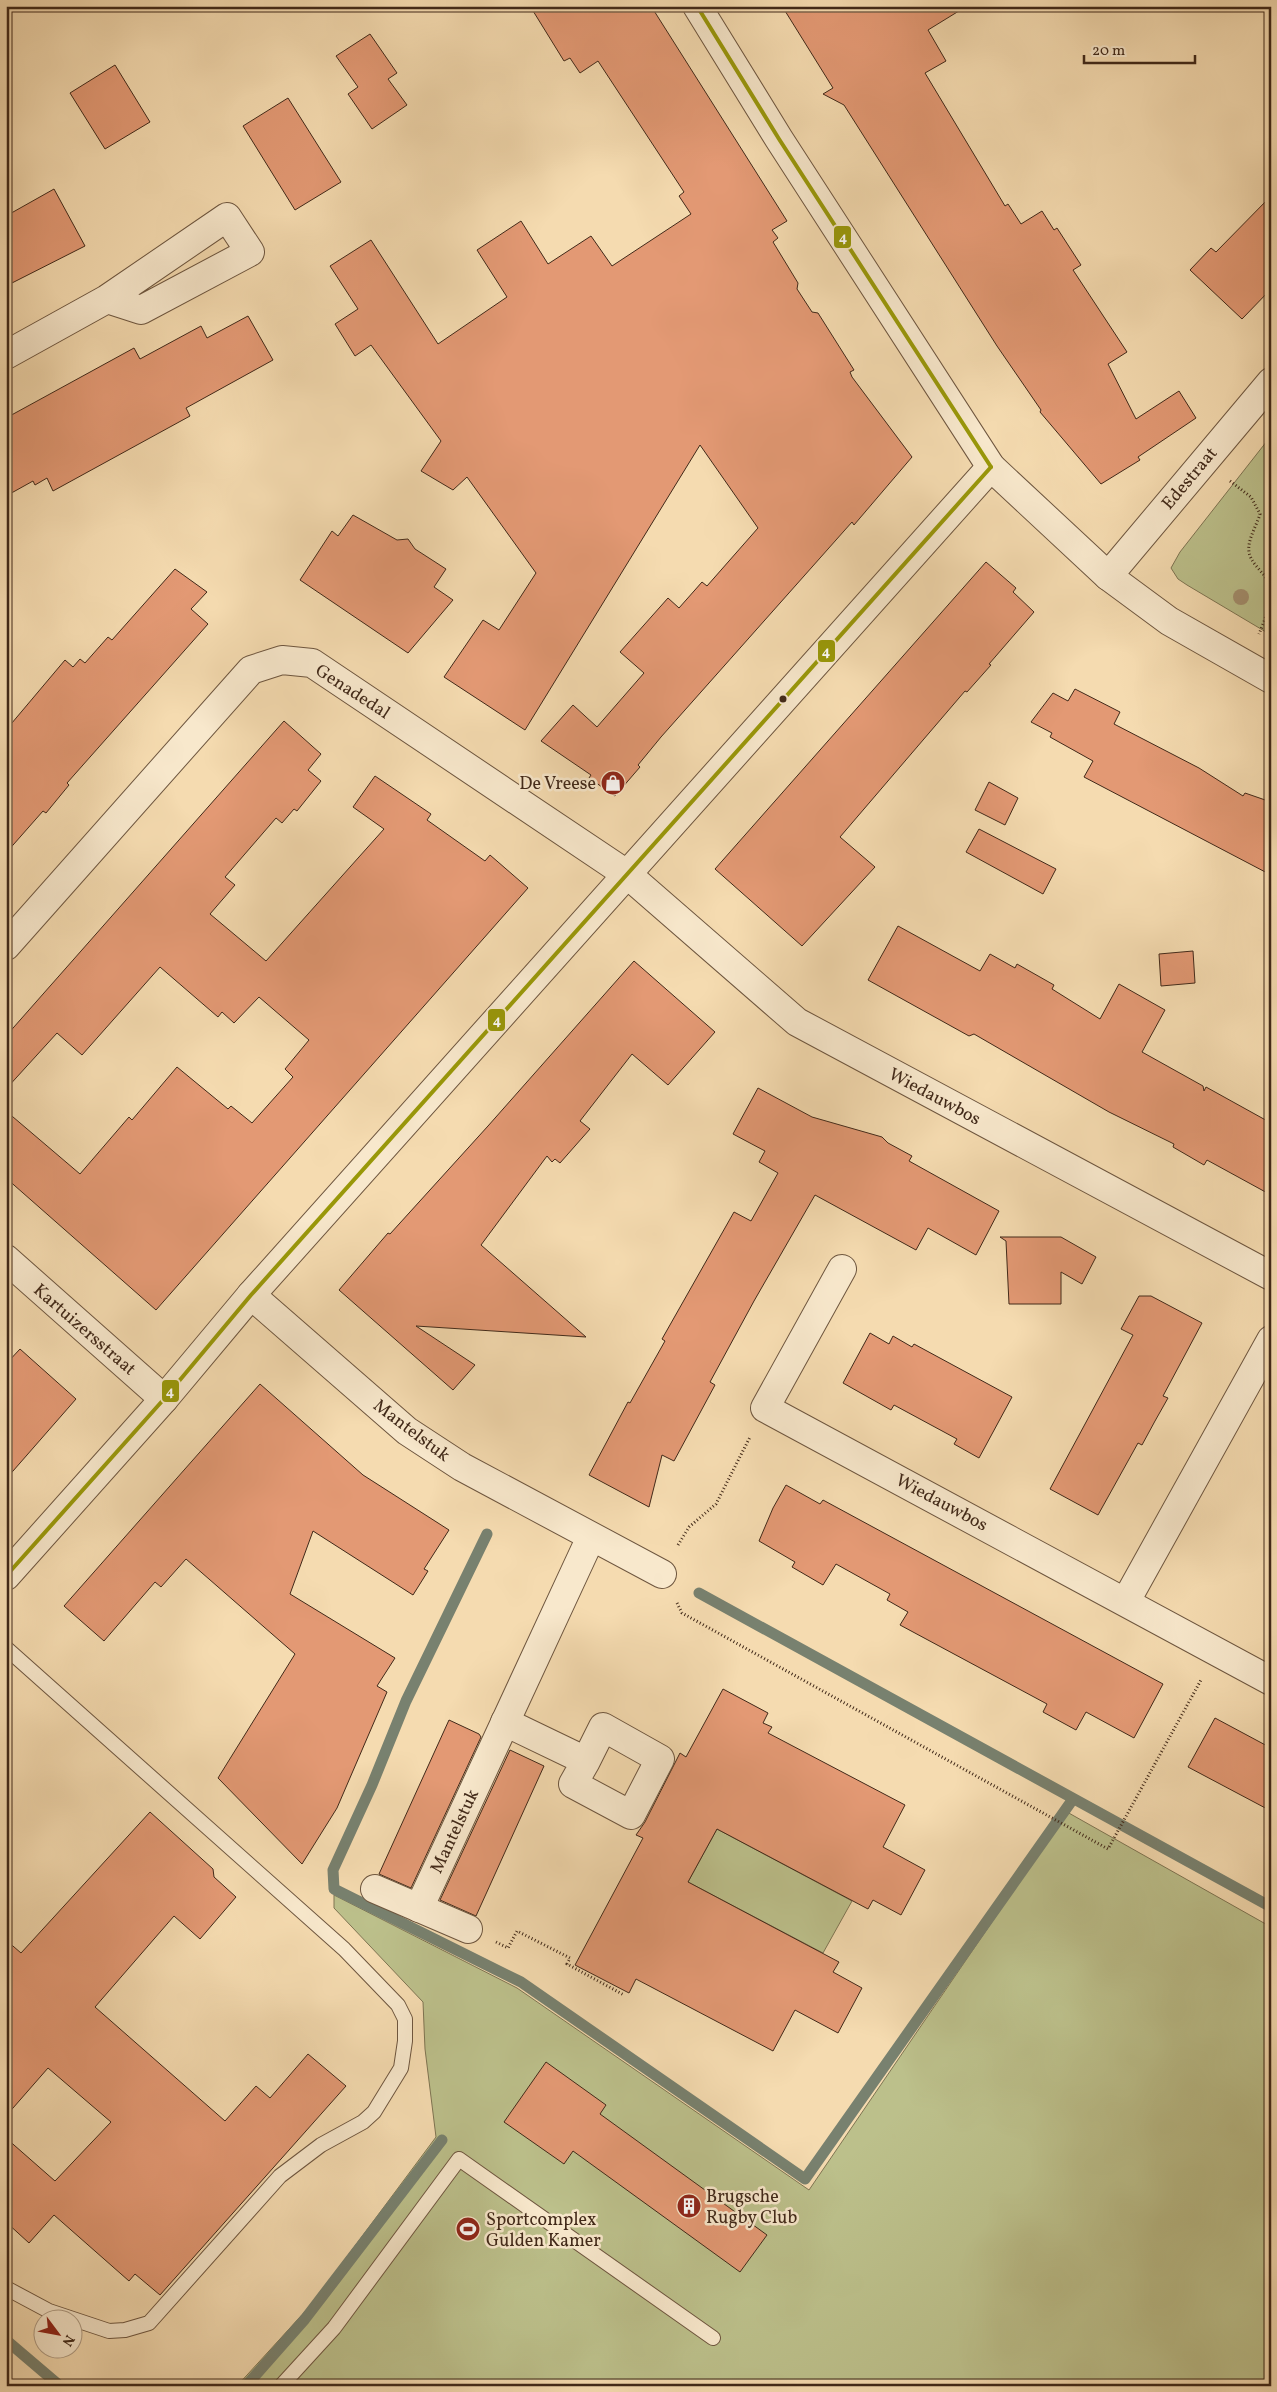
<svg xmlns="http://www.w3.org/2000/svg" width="1277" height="2392" font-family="Vollkorn,serif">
<rect width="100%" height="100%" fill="#f5dbb0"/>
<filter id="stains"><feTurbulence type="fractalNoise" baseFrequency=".004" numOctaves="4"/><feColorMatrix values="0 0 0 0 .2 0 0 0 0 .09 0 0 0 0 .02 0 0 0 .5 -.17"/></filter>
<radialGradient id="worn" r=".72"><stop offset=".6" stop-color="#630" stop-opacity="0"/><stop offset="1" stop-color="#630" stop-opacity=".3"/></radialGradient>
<g fill="#bcc08b" stroke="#7e7452">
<polygon points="1267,441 1271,444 1271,635 1187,585 1178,579 1171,568 1180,552"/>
<polygon points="1067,1812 1271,1927 1271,2386 237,2386 311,2305 436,2137 425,2049 423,2002 334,1908 334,1895 517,1988 809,2190"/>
<polygon points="717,1829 852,1901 823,1953 688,1882"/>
</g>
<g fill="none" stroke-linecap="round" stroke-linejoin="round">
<g stroke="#78816f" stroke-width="11">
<polyline points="487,1534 406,1701 372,1785 333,1870 334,1889 521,1982 805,2179 1073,1799"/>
<polyline points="699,1593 1271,1907"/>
<polyline points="6,2340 60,2386"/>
<polyline points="246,2386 305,2319 442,2140"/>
</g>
</g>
<g fill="#e39974" stroke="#412919">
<polygon points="530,6 651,6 787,221 772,230 778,238 773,242 798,283 797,289 812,312 818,313 854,370 850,372 852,377 912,457 854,525 852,522 661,737 638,765 640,767 615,796 589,778 591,775 541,741 573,705 597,727 644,673 620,652 668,598 679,608 702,582 707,586 758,528 700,445 525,730 444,677 483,620 499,630 536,573 467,477 453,490 421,471 441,441 371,345 355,356 335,324 358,309 330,266 371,240 438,344 507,297 477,250 521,221 548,264 591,236 612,266 691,214 679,196 684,192 598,61 580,73 570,58 564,61"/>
<polygon points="782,6 967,6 928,30 946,61 925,73 1005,206 1008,204 1021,224 1042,211 1054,230 1057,228 1081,265 1073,270 1127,352 1108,364 1136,419 1179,391 1196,418 1138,457 1140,460 1101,484 1040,412 1041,410 997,346 844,105 823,94 833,88"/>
<polygon points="370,34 397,73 388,79 407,105 372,129 348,94 358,87 336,56"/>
<polygon points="115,65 150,122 105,149 70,93"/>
<polygon points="288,98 341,182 295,210 243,126"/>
<polygon points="54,189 85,246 6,286 6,216"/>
<polygon points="1271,196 1271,289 1242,319 1190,270 1211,248 1216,252"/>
<polygon points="248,316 273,360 186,408 190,416 53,491 47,478 35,485 33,481 6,496 6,418 134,348 140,359 201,326 207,338"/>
<polygon points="353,515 397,540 408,539 415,549 446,569 434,587 453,600 408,653 300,580 332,531 338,536"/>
<polygon points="986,562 1016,588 1013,592 1034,612 989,664 991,665 967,692 965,691 840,837 875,867 802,946 715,869"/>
<polygon points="175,569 207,592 191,609 208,624 67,783 69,785 46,813 43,811 6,853 6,730 65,660 73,667 80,659 85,663 108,637 112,640"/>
<polygon points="1075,689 1120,712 1114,724 1199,768 1243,796 1245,793 1271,802 1271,875 1084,777 1093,761 1050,737 1052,733 1031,722 1053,693 1068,701"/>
<polygon points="284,721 321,754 308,770 321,781 297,811 294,809 282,823 276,818 225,877 235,885 210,914 266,961 384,829 353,807 375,776 431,814 427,820 485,861 490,855 528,888 156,1310 6,1178 6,1111 80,1174 129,1117 132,1120 177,1067 228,1109 231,1106 252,1123 293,1077 285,1069 309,1040 259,997 234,1023 222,1012 218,1017 160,967 82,1055 57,1033 6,1089 6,1036"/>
<polygon points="989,782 1018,798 1005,825 975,810"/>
<polygon points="979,829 1056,869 1043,894 966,852"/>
<polygon points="898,926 980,971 990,954 1015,968 1017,964 1054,985 1052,989 1100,1019 1119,984 1165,1010 1142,1052 1203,1086 1204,1091 1206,1087 1271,1123 1271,1195 1207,1160 1204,1165 1173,1147 1174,1144 1109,1112 974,1034 969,1036 868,980"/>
<polygon points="1193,951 1195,983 1161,986 1159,954"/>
<polygon points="634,961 715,1032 668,1085 632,1054 580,1121 590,1129 560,1163 555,1159 552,1162 547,1156 481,1245 586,1337 416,1326 475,1365 453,1390 339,1290 388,1233 390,1234 488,1126"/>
<polygon points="758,1088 812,1117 882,1137 888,1143 912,1156 909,1161 999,1211 976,1255 928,1228 916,1250 815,1195 754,1301 710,1382 715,1385 674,1461 662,1455 649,1507 589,1475 628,1402 630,1403 665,1341 662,1339 734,1212 751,1221 778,1173 759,1162 765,1151 733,1134"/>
<polygon points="1000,1237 1061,1237 1096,1257 1082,1284 1061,1272 1061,1304 1009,1304 1006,1241"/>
<polygon points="1139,1296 1151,1296 1202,1323 1163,1396 1168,1398 1155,1421 1142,1445 1138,1443 1098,1515 1050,1489 1133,1335 1121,1329"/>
<polygon points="870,1333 889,1344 893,1336 912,1347 914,1344 1012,1397 979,1458 954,1444 957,1439 894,1405 891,1410 843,1383"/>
<polygon points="20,1349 76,1399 6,1479 6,1364"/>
<polygon points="260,1384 363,1475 449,1530 424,1569 428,1571 413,1595 313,1531 290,1594 395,1658 377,1686 387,1692 337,1808 302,1864 218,1778 295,1654 186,1559 161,1587 155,1582 104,1641 64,1606"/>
<polygon points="786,1485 820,1504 823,1500 1163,1684 1134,1738 1086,1712 1076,1730 1043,1712 1047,1704 900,1625 908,1612 887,1600 890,1594 836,1564 823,1585 792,1567 795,1562 759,1541 773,1508"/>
<polygon points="723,1689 768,1713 763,1723 772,1727 768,1733 905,1805 883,1847 925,1870 901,1915 873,1900 868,1909 717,1829 688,1882 839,1962 833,1972 862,1988 838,2033 795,2010 773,2051 636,1979 629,1993 575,1965 643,1838 636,1835 645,1822 680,1753 686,1757"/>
<polygon points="1215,1718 1271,1748 1271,1811 1188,1767"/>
<polygon points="449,1720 479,1734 481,1737 411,1888 379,1874"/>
<polygon points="510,1750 544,1766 476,1916 440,1900"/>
<polygon points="150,1812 213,1869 214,1877 236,1897 200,1939 174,1916 95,2007 225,2121 256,2086 270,2098 308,2054 346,2086 160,2295 135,2274 129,2281 54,2215 29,2243 6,2222 6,2138 55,2181 111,2122 48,2068 6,2116 6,1940 21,1953"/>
<polygon points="546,2062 606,2105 600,2114 767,2235 740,2272 573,2151 564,2164 504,2122"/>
</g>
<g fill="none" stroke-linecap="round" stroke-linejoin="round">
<defs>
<g id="lane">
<polyline points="6,1648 344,1949 398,2005 405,2019 405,2041 401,2068 374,2112 363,2122 321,2145 280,2176 149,2323 125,2330 109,2331 49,2311 6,2288"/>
<polyline points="281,2386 334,2328 459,2159 713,2338"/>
</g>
<g id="street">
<polyline points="697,6 779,139 991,467 1108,576 1169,621 1271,679"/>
<polyline points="6,355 107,299 227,217 250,252 141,310 107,299"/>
<polyline points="1108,576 1271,382"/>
<polyline points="6,946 251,670 282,660 312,663 628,875 797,1022 1271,1276"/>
<polyline points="6,1259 164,1399"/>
<polyline points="842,1269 765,1408 1271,1681"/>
<polyline points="251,1295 407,1431 462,1467 662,1574"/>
<polyline points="6,1576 164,1399 251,1295 991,467"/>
<polyline points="1126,1601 1271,1340"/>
<polyline points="505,1722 586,1761 573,1784 631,1815 660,1759 603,1727 586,1761"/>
<polyline points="375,1889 468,1929"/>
<polyline points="419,1908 591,1537"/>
</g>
</defs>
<use href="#lane" stroke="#6e563f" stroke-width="16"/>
<use href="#street" stroke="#6e563f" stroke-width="30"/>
<g stroke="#412919" stroke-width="3" stroke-dasharray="1 2.5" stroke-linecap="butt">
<path d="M 1230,481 L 1251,497 L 1260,514 C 1257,525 1247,540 1249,552 C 1250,560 1258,568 1264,575 C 1277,592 1266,617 1259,634"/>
<polyline points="678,1545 689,1527 716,1504 750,1437"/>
<polyline points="677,1603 682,1613 1108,1849 1201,1680"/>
<polyline points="496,1942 508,1948 517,1931 570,1958 567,1964 624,1995"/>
</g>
<use href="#lane" stroke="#f8e8cc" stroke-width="14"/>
<use href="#street" stroke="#f8e8cc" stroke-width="28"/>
<defs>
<g id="bus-1">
<polyline points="697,6 779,139 991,467"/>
<polyline points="6,1576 164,1399 251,1295 991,467"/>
</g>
</defs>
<use href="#bus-1" stroke="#f8e8cc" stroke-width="8"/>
<use href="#bus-1" stroke="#999809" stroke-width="4"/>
</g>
<circle fill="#a38e6d" cx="1241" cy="597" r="8"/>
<defs>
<symbol id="shop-disc" viewBox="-11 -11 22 22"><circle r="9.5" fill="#8f2418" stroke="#f8e8cc"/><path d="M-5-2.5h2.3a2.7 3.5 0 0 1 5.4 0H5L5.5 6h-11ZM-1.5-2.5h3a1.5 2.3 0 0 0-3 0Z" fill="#fff"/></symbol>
<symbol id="building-disc" viewBox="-11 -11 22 22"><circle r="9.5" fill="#8f2418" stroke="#f8e8cc"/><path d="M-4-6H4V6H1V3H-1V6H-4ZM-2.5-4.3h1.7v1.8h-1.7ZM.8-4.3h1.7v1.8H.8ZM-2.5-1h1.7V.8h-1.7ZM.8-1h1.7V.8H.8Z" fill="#fff"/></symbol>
<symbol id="stadium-disc" viewBox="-11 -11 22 22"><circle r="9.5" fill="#8f2418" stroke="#f8e8cc"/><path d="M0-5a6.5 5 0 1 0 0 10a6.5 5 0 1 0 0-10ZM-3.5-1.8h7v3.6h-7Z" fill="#fff"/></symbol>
</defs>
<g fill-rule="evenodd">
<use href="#shop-disc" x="599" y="769" width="28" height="28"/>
<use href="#building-disc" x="675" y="2192" width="28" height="28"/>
<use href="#stadium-disc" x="454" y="2215" width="28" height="28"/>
</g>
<circle fill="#412919" stroke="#f8e8cc" stroke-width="2" cx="783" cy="699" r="4.5"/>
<g text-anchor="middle" stroke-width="5" stroke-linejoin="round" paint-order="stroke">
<g font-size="18" fill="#412919" stroke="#f8e8cc">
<text transform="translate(1189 478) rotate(-50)" y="6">Edestraat</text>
<text transform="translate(353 691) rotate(33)" y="6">Genadedal</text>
<text transform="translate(935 1096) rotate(28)" y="6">Wiedauwbos</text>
<text transform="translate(85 1329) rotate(41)" y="6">Kartuizersstraat</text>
<text transform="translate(412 1430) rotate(37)" y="6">Mantelstuk</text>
<text transform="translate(942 1502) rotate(28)" y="6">Wiedauwbos</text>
<text transform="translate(454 1831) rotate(-65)" y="6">Mantelstuk</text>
</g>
<g font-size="18" fill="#412919" stroke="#f8e8cc" text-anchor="start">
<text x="596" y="789" text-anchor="end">De Vreese</text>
<text x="706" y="2202">Brugsche<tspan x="706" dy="21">Rugby Club</tspan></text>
<text x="486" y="2225">Sportcomplex<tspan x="486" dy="21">Gulden Kamer</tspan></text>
</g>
</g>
<g stroke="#f8e8cc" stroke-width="2">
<rect x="833" y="225" width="19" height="24" rx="5" fill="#999809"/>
<rect x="817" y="639" width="19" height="24" rx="5" fill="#999809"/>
<rect x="487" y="1008" width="19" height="24" rx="5" fill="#999809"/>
<rect x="161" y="1379" width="19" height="24" rx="5" fill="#999809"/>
</g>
<g font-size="14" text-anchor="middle" font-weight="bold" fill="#fff">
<text x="843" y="242">4</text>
<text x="826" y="656">4</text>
<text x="497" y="1025">4</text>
<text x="170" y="1396">4</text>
</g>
<rect width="1277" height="2392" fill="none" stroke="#f5dbb0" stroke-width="25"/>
<rect x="8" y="8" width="1262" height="2377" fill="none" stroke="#412919" stroke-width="2.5"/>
<rect x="12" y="12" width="1252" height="2367" fill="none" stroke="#412919"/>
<g transform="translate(58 2334) rotate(122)"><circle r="24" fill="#f8e8cc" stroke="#af9c84"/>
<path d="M0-4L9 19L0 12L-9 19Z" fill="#8f2418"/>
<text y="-8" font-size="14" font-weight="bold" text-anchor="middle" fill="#412919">N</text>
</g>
<path d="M1084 55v8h111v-8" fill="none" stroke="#412919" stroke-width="2.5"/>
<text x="1092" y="55" font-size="15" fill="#412919" stroke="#f8e8cc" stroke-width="4" paint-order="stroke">20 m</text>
<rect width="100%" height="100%" filter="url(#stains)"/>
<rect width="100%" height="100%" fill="url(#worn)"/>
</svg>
